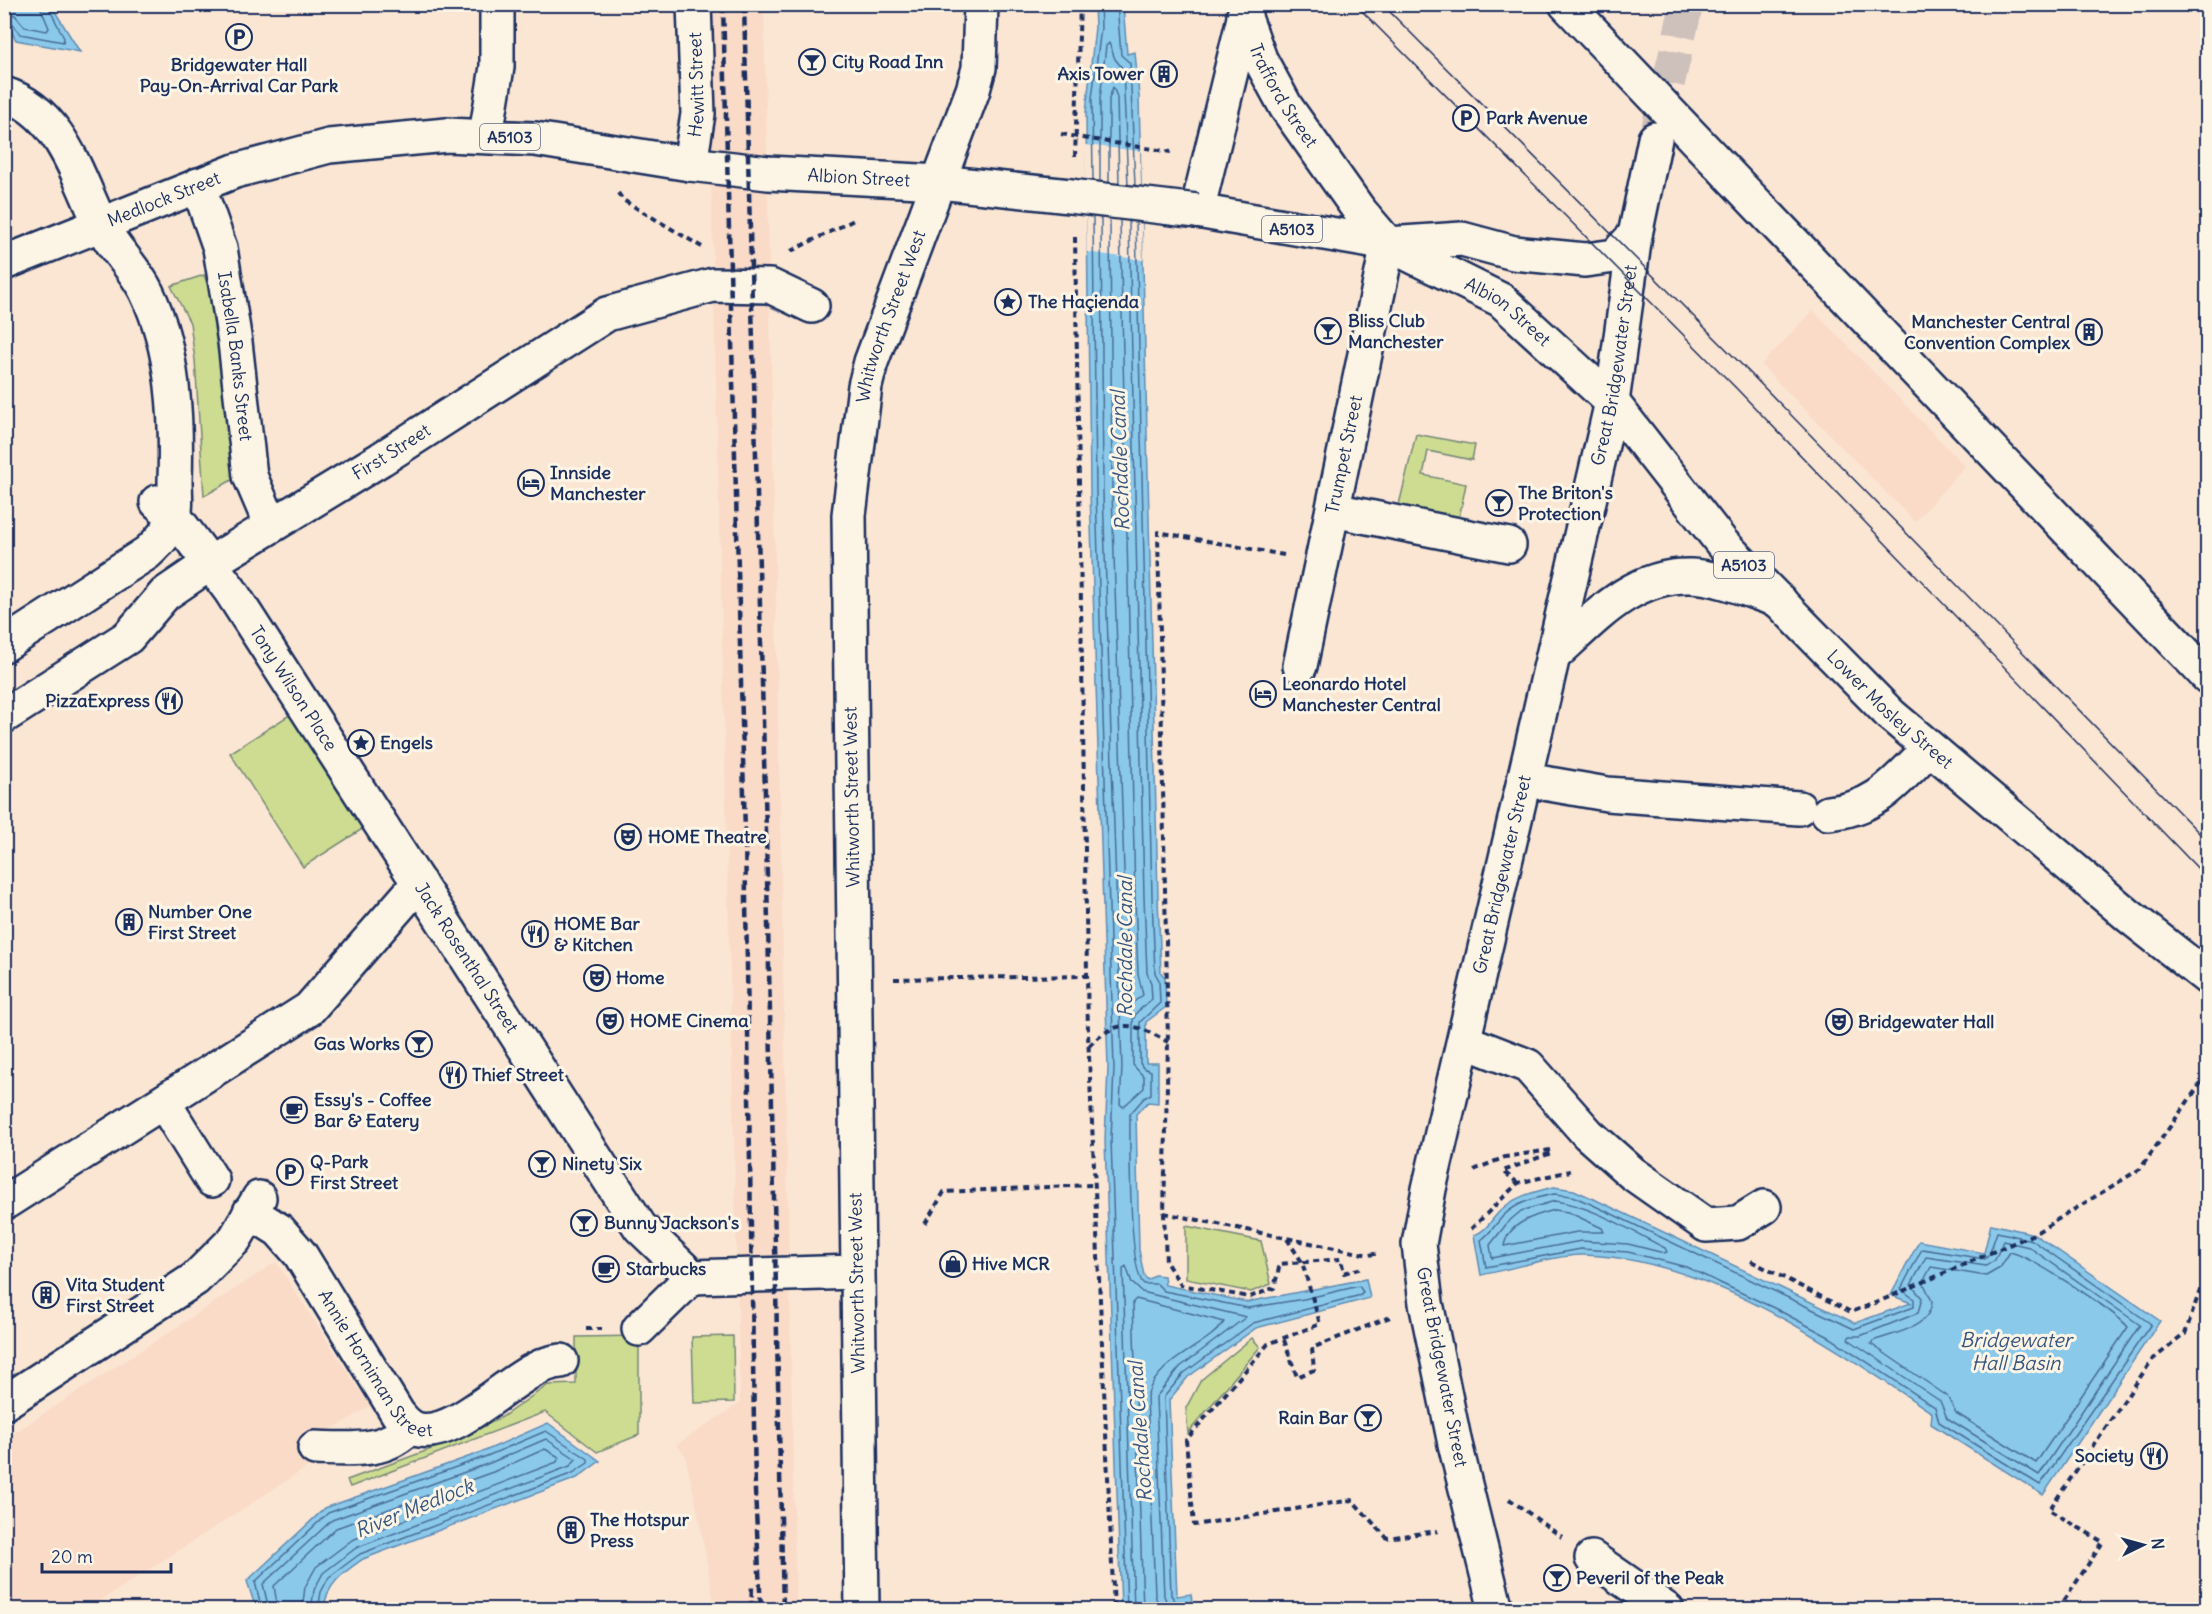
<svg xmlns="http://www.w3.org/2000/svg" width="2212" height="1614" font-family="Delius,sans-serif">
<rect width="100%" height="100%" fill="#fbe6d4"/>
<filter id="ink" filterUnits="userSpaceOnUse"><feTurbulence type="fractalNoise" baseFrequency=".0167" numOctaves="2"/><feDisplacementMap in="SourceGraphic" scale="12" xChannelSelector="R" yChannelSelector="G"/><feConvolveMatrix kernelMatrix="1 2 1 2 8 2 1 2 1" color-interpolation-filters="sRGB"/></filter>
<g filter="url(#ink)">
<g fill="#fadbc8">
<polygon points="707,5 764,5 796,1609 715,1609 698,1514 685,1455 676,1445 740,1403"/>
<polygon points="1813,310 1965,466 1915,522 1761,365"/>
<polygon points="276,1262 370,1406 343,1423 318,1435 314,1463 88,1609 7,1610 5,1606 5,1439"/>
</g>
<g fill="#cddc90" stroke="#748677" stroke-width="1.5">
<polygon points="204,275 214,303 239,476 204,496 195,360 190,323 171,286"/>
<polygon points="1416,434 1475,445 1472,460 1428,451 1423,475 1466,484 1458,523 1398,509"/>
<polygon points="294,712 367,826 303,867 230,753"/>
<polygon points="1186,1226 1261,1241 1271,1284 1251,1292 1186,1279"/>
<polygon points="639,1336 639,1435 597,1452 545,1412 350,1487 347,1480 461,1438 502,1417 548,1385 576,1384 576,1337"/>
<polygon points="733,1336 734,1402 694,1403 692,1337"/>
<polygon points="1252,1338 1260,1347 1188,1433 1186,1408 1201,1380"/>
</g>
<g fill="#8bc9eb" stroke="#5e8bb3" stroke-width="1.5">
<polygon points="5,4 51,5 80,52 16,40 5,21"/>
<polygon points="1094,5 1123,5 1127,54 1135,52 1139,96 1158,897 1161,973 1165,977 1166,1007 1146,1022 1146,1063 1158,1063 1158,1103 1148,1102 1136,1114 1139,1250 1144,1276 1148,1280 1155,1275 1164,1276 1165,1285 1247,1302 1366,1279 1370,1298 1256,1328 1188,1377 1169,1400 1177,1596 1191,1594 1193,1609 1121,1609 1105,1140 1108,1068 1090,492 1086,112 1095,27"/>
<path d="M 1554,1187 L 1574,1190 L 1596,1200 L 1855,1323 L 1911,1303 L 1891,1295 L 1919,1241 L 1984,1253 L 1991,1224 L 2034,1234 L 2160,1321 L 2043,1495 L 1931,1424 L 1932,1413 C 1832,1346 1708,1258 1584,1255 C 1559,1254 1508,1270 1481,1275 L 1474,1235 C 1486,1231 1489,1223 1498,1213 C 1512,1197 1533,1192 1554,1187 Z"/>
<path d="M 548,1423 L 600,1461 L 577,1478 L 363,1559 C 343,1573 326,1584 324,1609 L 256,1609 L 247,1581 L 325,1508 L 485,1451 Z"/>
</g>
<polygon fill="#fbe6d4" points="1085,145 1140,151 1143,260 1087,252"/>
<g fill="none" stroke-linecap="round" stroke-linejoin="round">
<g stroke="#486d96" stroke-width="1.5">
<polyline points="1117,4 1121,55 1130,63 1135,186"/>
<polyline points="4,12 15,15 25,27 47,31 49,28 39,4"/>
<polyline points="4,19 11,21 20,34 63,42 64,38 47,4"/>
<polyline points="1093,181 1092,98 1101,28 1100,4"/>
<polyline points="1100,181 1100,99 1106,46 1109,43 1115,59 1123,69 1128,185"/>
<polyline points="1109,183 1109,99 1113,87 1117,97 1119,184"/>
<polyline points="1093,217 1096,492 1114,1068 1111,1140 1127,1610"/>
<polyline points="1101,218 1103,492 1122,1068 1120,1104 1123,1107 1144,1088 1144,1077 1133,1065 1133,1020 1137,1012 1152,999 1151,983 1147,973 1144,897 1129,221"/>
<polyline points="1110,219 1112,491 1127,966 1128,1002 1131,1004 1143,995 1138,974 1135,898 1120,220"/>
<path d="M 1136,222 L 1152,897 L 1155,973 L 1159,980 L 1160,1003 L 1140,1022 L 1140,1063 L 1143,1068 L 1151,1071 L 1151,1094 L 1144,1098 L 1130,1114 C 1130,1141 1128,1272 1144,1284 L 1157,1284 L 1164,1291 L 1248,1308 L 1304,1299 L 1359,1286 L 1363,1292 L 1361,1295 L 1253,1323 L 1184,1373 L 1164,1397 L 1171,1595 L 1175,1601 L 1185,1602 L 1187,1610"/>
<path d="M 1554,1194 L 1572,1196 L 1593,1205 L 1854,1329 L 1914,1307 L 1914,1299 L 1901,1289 L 1922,1249 L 1985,1259 L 1989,1255 L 1997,1232 L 2032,1240 L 2151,1324 L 2040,1485 L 1939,1422 L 1935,1407 L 1831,1338 L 1776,1309 L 1686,1267 L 1628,1252 L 1581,1249 L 1486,1267 L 1481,1240 C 1490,1234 1495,1225 1503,1216 C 1517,1202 1535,1198 1554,1194 Z"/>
<path d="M 1555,1201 C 1593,1206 1631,1231 1665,1248 L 1667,1252 L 1664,1253 L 1628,1244 L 1581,1241 L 1492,1258 L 1490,1245 L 1508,1222 L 1521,1211 Z"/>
<path d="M 1555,1210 L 1568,1212 L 1602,1228 L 1604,1232 L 1577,1232 L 1504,1246 C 1508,1223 1535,1215 1555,1210 Z"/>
<polygon points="2003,1241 2029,1247 2140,1325 2039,1475 1947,1418 1940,1401 1848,1339 1850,1336 1860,1336 1918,1313 1922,1298 1911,1285 1926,1257 1986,1266 1995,1260"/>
<path d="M 2010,1252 C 2032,1257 2113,1310 2128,1327 L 2036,1463 L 1956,1413 L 1947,1396 L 1871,1344 L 1873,1341 C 1894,1333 1931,1328 1932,1301 L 1923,1282 L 1931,1267 L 1986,1276 L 2000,1268 Z"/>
<polyline points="262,1610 255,1582 328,1513 487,1456 546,1431 588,1459 588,1463 573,1473 360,1554 329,1577 321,1592 318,1610"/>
<polyline points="269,1610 263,1584 332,1520 490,1463 546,1439 576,1459 570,1466 356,1548 323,1573 314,1590 311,1610"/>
<polyline points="278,1610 274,1586 336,1528 493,1472 545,1449 559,1457 557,1462 352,1540 316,1567 305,1587 302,1610"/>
<polyline points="1134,1610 1123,1269 1126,1266 1132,1283 1142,1292 1246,1317 1180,1367 1156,1397 1164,1596 1168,1605 1178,1610"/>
<path d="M 1143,1610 L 1133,1302 L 1136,1299 L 1224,1322 C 1207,1347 1158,1358 1147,1396 L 1155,1595 L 1160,1610"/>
</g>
<polyline stroke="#cec1bc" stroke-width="33" stroke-dasharray="33 16" stroke-linecap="butt" points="1657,131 1687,4"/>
<defs>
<g id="minor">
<polyline points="1566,4 2208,677"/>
<path id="s1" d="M 1244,15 L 1260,59 L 1286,107 L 1359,210 L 1388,244"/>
<path d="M 4,94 C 60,111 77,175 99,221 C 111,247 135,267 147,293 C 174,349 177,419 175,481 C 175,492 177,507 174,517 C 169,532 158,543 147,553 L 4,645"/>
<polyline points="486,135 497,67 497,4"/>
<path id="s2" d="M 690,164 L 698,114 L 694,4"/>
<path id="s3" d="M 198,185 L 220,248 L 235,342 L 250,476 L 271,525"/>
<polyline points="1197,211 1245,14"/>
<polyline points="1388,244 1462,239 1514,253 1585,260 1615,256 1635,235"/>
<path id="s4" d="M 157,502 L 174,516 L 230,590 L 640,1227 L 692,1277 L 856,1272"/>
<polyline points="1333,510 1509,545"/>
<path d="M 1555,654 C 1595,618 1633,574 1691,576 C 1720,577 1752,592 1780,601"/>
<path id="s5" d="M 1300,666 L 1388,244"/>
<path id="s6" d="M 4,716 L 128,637 L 165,594 L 212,562 L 381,459 L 607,314 L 713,285 L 770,286 L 812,306"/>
<polyline points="1526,780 1607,794 1799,808"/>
<path d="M 1828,813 C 1877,809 1896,781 1929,749"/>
<polyline points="1464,1041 1528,1066 1588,1134 1632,1173 1706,1225 1738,1223 1764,1207"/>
<polyline points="164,1103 212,1180"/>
<polyline points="4,1203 309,1009 419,883"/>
<path id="s7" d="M 250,1212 L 279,1230 L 300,1254 L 398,1414 C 404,1421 410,1429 420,1430 C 462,1437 520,1363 561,1361"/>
<polyline points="639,1329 692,1277"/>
<polyline points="4,1403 195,1279 235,1239 259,1198"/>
<path d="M 315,1448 C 347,1449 387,1454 410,1426"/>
<polyline points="1592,1558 1667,1610"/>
<path id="s8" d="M 1496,1610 L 1455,1444 L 1426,1303 L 1419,1244 L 1429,1189 L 1612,402 L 1635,235 L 1655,139"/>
</g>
<g id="major">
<path id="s9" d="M 1197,211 L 1388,244 L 1501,300 L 1612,402 L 1722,543 L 1891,715 L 2129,916 L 2208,978"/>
<path id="s10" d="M 4,263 L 235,171 L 329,146 L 447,135 L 535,139 L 690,164 L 768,173 L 939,182 L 1070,196"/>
<path id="s11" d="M 862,1610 L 849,515 L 865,386 L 871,362 L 973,90 L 979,68 L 981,4"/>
</g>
</defs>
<use href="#minor" stroke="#1b2f5e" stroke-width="38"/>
<use href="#major" stroke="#1b2f5e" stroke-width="38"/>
<g stroke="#1b2f5e" stroke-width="4" stroke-dasharray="6 4.5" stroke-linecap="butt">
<polyline points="1083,138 1171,152"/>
<polyline points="1075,157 1080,4"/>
<polyline points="618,193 623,200 702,247"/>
<polyline points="1075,237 1088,1034 1114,1610"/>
<polyline points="791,251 856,219"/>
<polyline points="1284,555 1158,532 1168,1042 1164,1213 1166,1262 1181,1285 1250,1297 1274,1288 1280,1264 1341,1259 1344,1273 1362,1268"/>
<polyline points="894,979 1086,976"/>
<path d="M 1089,1046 C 1118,1017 1134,1023 1168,1042"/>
<polyline points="1474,1170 1505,1157 1550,1150"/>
<polyline points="1518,1183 1503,1171 1551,1153"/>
<polyline points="1164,1213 1369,1255 1380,1253"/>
<polyline points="925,1224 944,1192 1093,1185"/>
<polyline points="1471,1229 1518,1183 1570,1171"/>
<polyline points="1287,1239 1302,1262 1320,1324 1268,1344 1186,1440 1194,1525 1352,1500 1387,1538 1438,1531"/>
<polyline points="1751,1261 1851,1312 1873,1304 2034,1234 2140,1169 2208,1073"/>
<polyline points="586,1329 602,1329"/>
<polyline points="1284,1340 1297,1377 1314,1370 1312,1348 1390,1317"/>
<polyline points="1509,1499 1562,1537"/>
<polyline points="2058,1610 2103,1542 2049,1510 2152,1360 2185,1334 2208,1267"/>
</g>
<use href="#minor" stroke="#fcf5e5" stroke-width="33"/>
<use href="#major" stroke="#fcf5e5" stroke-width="33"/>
<g stroke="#1b2f5e" stroke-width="1.5">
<polyline points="1355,4 1736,388 2208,879"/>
<polyline points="1382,4 1752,375 2208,842"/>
</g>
<g stroke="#1b2f5e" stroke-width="4.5" stroke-dasharray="9 4.5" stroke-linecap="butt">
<polyline points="723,4 745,833 755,1491 761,1610"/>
<polyline points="744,4 766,832 783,1610"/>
<polyline points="751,1610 752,1586"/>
</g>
<defs>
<polyline id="major-bridge" points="1070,196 1197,211"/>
</defs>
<use href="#major-bridge" stroke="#1b2f5e" stroke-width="38" stroke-linecap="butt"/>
<polyline stroke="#1b2f5e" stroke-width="4" stroke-dasharray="6 4.5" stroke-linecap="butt" points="1061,134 1083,138"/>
<use href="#major-bridge" stroke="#fcf5e5" stroke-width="33"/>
</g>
</g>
<defs>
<symbol id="parking-ring" viewBox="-11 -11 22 22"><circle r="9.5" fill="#fcf5e5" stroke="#1b2f5e" stroke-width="1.5"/><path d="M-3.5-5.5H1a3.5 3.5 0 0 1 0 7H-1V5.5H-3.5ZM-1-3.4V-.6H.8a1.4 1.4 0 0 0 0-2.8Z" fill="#1b2f5e"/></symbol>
<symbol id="bar-ring" viewBox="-11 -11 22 22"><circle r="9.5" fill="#fcf5e5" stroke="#1b2f5e" stroke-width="1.5"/><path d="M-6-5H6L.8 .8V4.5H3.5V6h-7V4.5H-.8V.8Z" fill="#1b2f5e"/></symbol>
<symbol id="building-ring" viewBox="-11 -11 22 22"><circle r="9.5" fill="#fcf5e5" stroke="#1b2f5e" stroke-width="1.5"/><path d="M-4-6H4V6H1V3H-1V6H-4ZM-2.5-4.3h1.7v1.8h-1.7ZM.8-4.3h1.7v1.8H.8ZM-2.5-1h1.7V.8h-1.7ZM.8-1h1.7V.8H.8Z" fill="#1b2f5e"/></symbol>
<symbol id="sight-ring" viewBox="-11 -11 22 22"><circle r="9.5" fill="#fcf5e5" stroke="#1b2f5e" stroke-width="1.5"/><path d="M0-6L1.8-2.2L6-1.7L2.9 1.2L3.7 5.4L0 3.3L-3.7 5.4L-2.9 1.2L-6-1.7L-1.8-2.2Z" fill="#1b2f5e"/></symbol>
<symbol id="hotel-ring" viewBox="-11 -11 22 22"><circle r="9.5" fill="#fcf5e5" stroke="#1b2f5e" stroke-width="1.5"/><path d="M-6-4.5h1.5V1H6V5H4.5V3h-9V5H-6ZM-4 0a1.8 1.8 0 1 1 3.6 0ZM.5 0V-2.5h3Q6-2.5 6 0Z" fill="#1b2f5e"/></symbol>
<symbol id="restaurant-ring" viewBox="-11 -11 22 22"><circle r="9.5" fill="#fcf5e5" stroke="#1b2f5e" stroke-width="1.5"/><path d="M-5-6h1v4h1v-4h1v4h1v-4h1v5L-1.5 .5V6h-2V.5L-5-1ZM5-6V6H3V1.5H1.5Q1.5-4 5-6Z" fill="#1b2f5e"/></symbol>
<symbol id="theatre-ring" viewBox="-11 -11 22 22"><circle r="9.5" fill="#fcf5e5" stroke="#1b2f5e" stroke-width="1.5"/><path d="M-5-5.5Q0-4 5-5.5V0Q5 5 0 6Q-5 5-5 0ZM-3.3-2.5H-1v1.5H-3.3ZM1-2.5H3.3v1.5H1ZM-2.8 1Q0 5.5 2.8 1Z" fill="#1b2f5e"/></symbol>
<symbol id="cafe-ring" viewBox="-11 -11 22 22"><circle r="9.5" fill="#fcf5e5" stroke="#1b2f5e" stroke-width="1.5"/><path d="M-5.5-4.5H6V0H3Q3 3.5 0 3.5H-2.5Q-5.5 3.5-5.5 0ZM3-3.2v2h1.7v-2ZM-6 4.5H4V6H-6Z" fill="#1b2f5e"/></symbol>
<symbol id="shop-ring" viewBox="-11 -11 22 22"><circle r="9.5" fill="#fcf5e5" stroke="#1b2f5e" stroke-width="1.5"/><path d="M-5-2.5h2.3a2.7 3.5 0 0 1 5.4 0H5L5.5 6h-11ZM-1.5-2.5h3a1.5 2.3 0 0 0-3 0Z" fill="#1b2f5e"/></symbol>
</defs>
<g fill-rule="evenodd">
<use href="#parking-ring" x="224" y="22" width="30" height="30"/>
<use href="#bar-ring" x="797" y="47" width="30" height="30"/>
<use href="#building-ring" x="1149" y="59" width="30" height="30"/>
<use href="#parking-ring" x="1451" y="103" width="30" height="30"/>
<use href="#sight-ring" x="993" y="287" width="30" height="30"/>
<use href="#bar-ring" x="1313" y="316" width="30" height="30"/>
<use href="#building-ring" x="2074" y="317" width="30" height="30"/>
<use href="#hotel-ring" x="516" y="468" width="30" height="30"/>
<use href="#bar-ring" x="1484" y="488" width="30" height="30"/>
<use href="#hotel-ring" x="1248" y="679" width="30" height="30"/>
<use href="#restaurant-ring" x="154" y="686" width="30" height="30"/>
<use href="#sight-ring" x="346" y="728" width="30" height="30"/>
<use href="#theatre-ring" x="613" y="822" width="30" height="30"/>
<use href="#building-ring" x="114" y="907" width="30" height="30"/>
<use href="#restaurant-ring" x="520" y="919" width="30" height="30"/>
<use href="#theatre-ring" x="582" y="963" width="30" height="30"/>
<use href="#theatre-ring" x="595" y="1006" width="30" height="30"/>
<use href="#theatre-ring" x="1824" y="1007" width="30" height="30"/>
<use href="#bar-ring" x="404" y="1029" width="30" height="30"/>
<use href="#restaurant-ring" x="438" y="1060" width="30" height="30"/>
<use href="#cafe-ring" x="279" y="1095" width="30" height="30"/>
<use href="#bar-ring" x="527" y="1149" width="30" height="30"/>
<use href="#parking-ring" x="275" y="1157" width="30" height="30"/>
<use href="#bar-ring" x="569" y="1208" width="30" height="30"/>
<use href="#shop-ring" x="938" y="1249" width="30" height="30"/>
<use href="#cafe-ring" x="591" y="1254" width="30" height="30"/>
<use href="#building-ring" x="31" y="1280" width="30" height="30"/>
<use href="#bar-ring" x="1353" y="1403" width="30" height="30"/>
<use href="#restaurant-ring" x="2139" y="1441" width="30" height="30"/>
<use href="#building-ring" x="556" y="1515" width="30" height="30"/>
<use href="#bar-ring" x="1542" y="1563" width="30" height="30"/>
</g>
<g text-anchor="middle" stroke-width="6" stroke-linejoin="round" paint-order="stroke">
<g fill="#fcf5e5" stroke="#5e6a86" stroke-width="1.5">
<rect x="480" y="124" width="60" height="26" rx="4.5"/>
<rect x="1262" y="216" width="60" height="26" rx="4.5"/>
<rect x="1714" y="552" width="60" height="26" rx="4.5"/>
</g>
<g font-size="16" font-weight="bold" fill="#1b2f5e">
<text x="510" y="143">A5103</text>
<text x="1292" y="235">A5103</text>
<text x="1744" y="571">A5103</text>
</g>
<g font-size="18" font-weight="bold" fill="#1b2f5e" stroke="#fcf5e5" text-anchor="start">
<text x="832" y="68">City Road Inn</text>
<text x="239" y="71" text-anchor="middle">Bridgewater Hall<tspan x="239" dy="21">Pay-On-Arrival Car Park</tspan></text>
<text x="1144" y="80" text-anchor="end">Axis Tower</text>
<text x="1486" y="124">Park Avenue</text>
<text x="1028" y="308">The Haçienda</text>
<text x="1348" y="327">Bliss Club<tspan x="1348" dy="21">Manchester</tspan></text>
<text x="2070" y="328" text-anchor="end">Manchester Central<tspan x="2070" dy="21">Convention Complex</tspan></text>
<text x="550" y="479">Innside<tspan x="550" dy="21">Manchester</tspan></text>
<text x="1518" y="499">The Briton's<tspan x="1518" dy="21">Protection</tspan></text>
<text x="1282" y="690">Leonardo Hotel<tspan x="1282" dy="21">Manchester Central</tspan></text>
<text x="150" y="707" text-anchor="end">PizzaExpress</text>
<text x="380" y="749">Engels</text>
<text x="648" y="843">HOME Theatre</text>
<text x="148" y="918">Number One<tspan x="148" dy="21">First Street</tspan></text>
<text x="554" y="930">HOME Bar<tspan x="554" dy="21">&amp; Kitchen</tspan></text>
<text x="616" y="984">Home</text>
<text x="630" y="1027">HOME Cinema</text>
<text x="1858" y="1028">Bridgewater Hall</text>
<text x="400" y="1050" text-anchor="end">Gas Works</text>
<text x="472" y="1081">Thief Street</text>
<text x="314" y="1106">Essy's - Coffee<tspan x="314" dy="21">Bar &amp; Eatery</tspan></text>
<text x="310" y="1168">Q-Park<tspan x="310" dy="21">First Street</tspan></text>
<text x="562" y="1170">Ninety Six</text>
<text x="604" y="1229">Bunny Jackson's</text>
<text x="972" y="1270">Hive MCR</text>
<text x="626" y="1275">Starbucks</text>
<text x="66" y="1291">Vita Student<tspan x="66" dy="21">First Street</tspan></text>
<text x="1348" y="1424" text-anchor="end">Rain Bar</text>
<text x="2134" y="1462" text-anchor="end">Society</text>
<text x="590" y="1526">The Hotspur<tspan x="590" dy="21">Press</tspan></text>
<text x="1576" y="1584">Peveril of the Peak</text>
</g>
<g font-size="18" fill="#1b2f5e" stroke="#fcf5e5">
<text dy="6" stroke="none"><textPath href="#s2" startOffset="80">Hewitt Street</textPath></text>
<text dy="6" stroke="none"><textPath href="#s1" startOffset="90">Trafford Street</textPath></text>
<text dy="6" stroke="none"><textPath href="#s10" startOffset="879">Albion Street</textPath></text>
<text dy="6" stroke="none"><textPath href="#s10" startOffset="172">Medlock Street</textPath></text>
<text dy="6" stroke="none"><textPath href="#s9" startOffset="332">Albion Street</textPath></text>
<text dy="6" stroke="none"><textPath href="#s11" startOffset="1299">Whitworth Street West</textPath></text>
<text dy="6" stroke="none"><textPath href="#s3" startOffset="176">Isabella Banks Street</textPath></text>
<text dy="6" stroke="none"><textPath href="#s8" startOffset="1275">Great Bridgewater Street</textPath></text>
<text dy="6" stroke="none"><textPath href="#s6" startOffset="471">First Street</textPath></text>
<text dy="6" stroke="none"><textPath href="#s5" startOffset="216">Trumpet Street</textPath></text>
<text dy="6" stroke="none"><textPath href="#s4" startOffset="232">Tony Wilson Place</textPath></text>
<text dy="6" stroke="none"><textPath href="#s9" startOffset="886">Lower Mosley Street</textPath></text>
<text transform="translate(852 797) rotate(-91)" y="6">Whitworth Street West</text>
<text dy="6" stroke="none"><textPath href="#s8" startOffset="753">Great Bridgewater Street</textPath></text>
<text dy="6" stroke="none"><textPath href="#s4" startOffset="552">Jack Rosenthal Street</textPath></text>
<text transform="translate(857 1283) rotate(-91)" y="6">Whitworth Street West</text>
<text dy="6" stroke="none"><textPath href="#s7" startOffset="202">Annie Horniman Street</textPath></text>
<text transform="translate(1442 1367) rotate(79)" y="6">Great Bridgewater Street</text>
</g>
<g font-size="20" font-style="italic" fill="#375681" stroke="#fcf5e5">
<text transform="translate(1120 461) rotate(-92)" y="7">Rochdale Canal</text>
<text transform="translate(1125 947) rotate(-90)" y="7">Rochdale Canal</text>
<text x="2016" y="1347">Bridgewater<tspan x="2016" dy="23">Hall Basin</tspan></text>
<text transform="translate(1140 1432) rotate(-94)" y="7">Rochdale Canal</text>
<text transform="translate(414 1508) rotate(-22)" y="7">River Medlock</text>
</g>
</g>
<rect width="2212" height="1614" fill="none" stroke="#fcf5e5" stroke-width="24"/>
<rect x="12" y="12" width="2188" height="1590" fill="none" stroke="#1b2f5e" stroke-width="2" filter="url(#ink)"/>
<g transform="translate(2143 1545) rotate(85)" stroke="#fcf5e5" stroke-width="4.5" paint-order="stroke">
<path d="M0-4.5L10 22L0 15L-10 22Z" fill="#1b2f5e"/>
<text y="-9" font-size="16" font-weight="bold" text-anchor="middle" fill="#1b2f5e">N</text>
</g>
<path d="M42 1563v9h129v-9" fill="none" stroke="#1b2f5e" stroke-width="3"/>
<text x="51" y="1563" font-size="18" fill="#1b2f5e" stroke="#fcf5e5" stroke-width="4.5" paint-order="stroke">20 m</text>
</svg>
